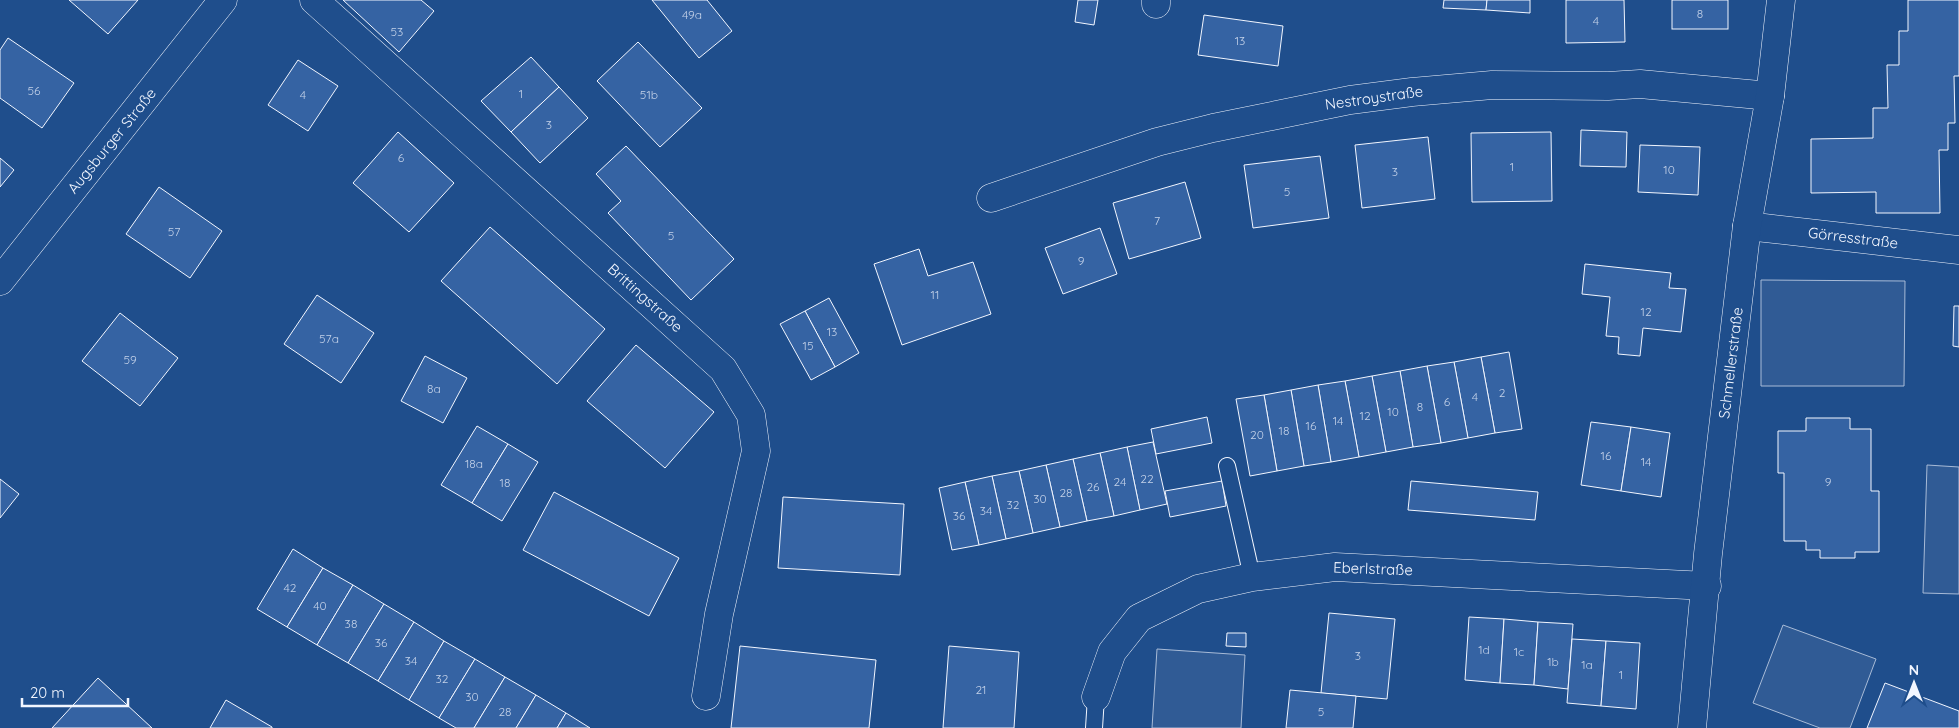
<svg xmlns="http://www.w3.org/2000/svg" width="1959" height="728" font-family="Quicksand,sans-serif">
<rect width="100%" height="100%" fill="#1f4e8c"/>
<g fill="#305b95" stroke="#a8bbd7">
<polygon points="1761,280 1905,281 1904,386 1761,386"/>
<polygon points="1927,465 1959,467 1959,594 1923,593"/>
<polygon points="1783,625 1876,659 1850,728 1820,728 1753,703"/>
<polygon points="1157,649 1245,655 1241,728 1152,728"/>
</g>
<g fill="#3563a3" stroke="#f2f6ff">
<polygon points="69,0 138,0 108,34"/>
<polygon points="343,0 421,0 434,11 399,52"/>
<polygon points="652,0 707,0 732,31 699,58"/>
<polygon points="1078,0 1098,0 1094,25 1075,22"/>
<polygon points="1444,0 1487,0 1486,10 1443,8"/>
<polygon points="1487,0 1530,0 1530,13 1486,10"/>
<polygon points="1566,0 1624,0 1625,42 1566,43"/>
<rect x="1672" y="0" width="56" height="29"/>
<polygon points="1908,0 1959,0 1959,76 1954,76 1955,123 1948,123 1948,150 1939,150 1940,213 1876,213 1876,192 1811,193 1811,139 1873,138 1873,108 1888,108 1887,65 1899,65 1899,31 1908,31"/>
<polygon points="1204,15 1283,26 1278,66 1198,55"/>
<polygon points="8,38 74,83 42,128 0,98 0,50"/>
<polygon points="638,42 702,108 660,147 597,81"/>
<polygon points="531,57 559,87 511,132 481,101"/>
<polygon points="298,60 338,86 308,131 268,105"/>
<polygon points="559,87 588,118 540,163 511,132"/>
<polygon points="1581,130 1627,132 1626,167 1580,166"/>
<polygon points="398,132 454,183 409,232 353,183"/>
<polygon points="1551,132 1552,201 1472,202 1471,133"/>
<polygon points="1428,137 1435,199 1362,208 1355,145"/>
<polygon points="1640,145 1700,147 1698,195 1638,192"/>
<polygon points="626,146 734,259 691,300 608,213 621,201 596,174"/>
<polygon points="1320,156 1329,218 1253,228 1244,165"/>
<polygon points="0,158 14,170 0,187"/>
<polygon points="1185,182 1201,238 1129,259 1113,203"/>
<polygon points="159,187 222,231 190,278 126,234"/>
<polygon points="490,227 605,329 557,384 441,281"/>
<polygon points="1100,228 1117,274 1063,294 1045,248"/>
<polygon points="919,249 928,276 973,262 991,314 902,345 874,264"/>
<polygon points="1585,264 1671,273 1669,288 1686,289 1681,332 1643,328 1640,356 1618,354 1619,337 1606,336 1610,297 1582,294"/>
<polygon points="317,295 374,333 341,383 284,344"/>
<polygon points="829,298 859,353 835,367 805,311"/>
<polygon points="1954,306 1959,306 1959,347 1953,346"/>
<polygon points="805,311 835,367 811,380 780,324"/>
<polygon points="120,313 178,358 140,406 82,361"/>
<polygon points="636,345 714,412 665,468 587,401"/>
<polygon points="1509,352 1522,429 1495,433 1481,357"/>
<polygon points="425,356 467,378 443,423 401,401"/>
<polygon points="1481,357 1495,433 1468,438 1454,362"/>
<polygon points="1454,362 1468,438 1441,443 1427,366"/>
<polygon points="1427,366 1441,443 1413,447 1400,371"/>
<polygon points="1400,371 1413,447 1386,452 1372,376"/>
<polygon points="1372,376 1386,452 1359,457 1345,381"/>
<polygon points="1345,381 1359,457 1331,462 1318,385"/>
<polygon points="1318,385 1331,462 1304,466 1291,390"/>
<polygon points="1291,390 1304,466 1277,471 1264,395"/>
<polygon points="1264,395 1277,471 1250,476 1236,399"/>
<polygon points="1207,417 1212,443 1156,454 1151,429"/>
<polygon points="1806,418 1850,418 1850,429 1871,429 1871,491 1879,491 1879,552 1855,552 1855,558 1820,558 1820,550 1806,550 1806,541 1784,541 1784,473 1778,473 1778,431 1806,431"/>
<polygon points="1591,422 1631,427 1621,491 1581,485"/>
<polygon points="477,426 508,444 472,503 441,485"/>
<polygon points="1631,427 1670,433 1661,497 1621,491"/>
<polygon points="1153,442 1167,504 1140,510 1127,447"/>
<polygon points="508,444 538,462 502,521 472,503"/>
<polygon points="1127,447 1140,510 1114,516 1100,453"/>
<polygon points="1100,453 1114,516 1087,521 1073,459"/>
<polygon points="1073,459 1087,521 1060,527 1046,465"/>
<polygon points="1046,465 1060,527 1033,533 1019,471"/>
<polygon points="1019,471 1033,533 1006,539 992,476"/>
<polygon points="992,476 1006,539 979,545 965,482"/>
<polygon points="0,479 19,494 0,518"/>
<polygon points="1222,481 1226,506 1170,517 1165,491"/>
<polygon points="1411,481 1538,492 1535,520 1408,510"/>
<polygon points="965,482 979,545 952,550 939,488"/>
<polygon points="554,492 679,558 649,616 523,550"/>
<polygon points="783,497 904,504 900,575 778,568"/>
<polygon points="293,549 323,568 287,627 257,609"/>
<polygon points="323,568 353,585 317,645 287,627"/>
<polygon points="353,585 384,604 348,663 317,645"/>
<polygon points="384,604 414,622 378,681 348,663"/>
<polygon points="1329,613 1395,619 1387,699 1321,693"/>
<polygon points="1469,617 1504,619 1500,683 1465,680"/>
<polygon points="1504,619 1538,622 1534,685 1500,683"/>
<polygon points="414,622 444,641 409,700 378,681"/>
<polygon points="1538,622 1573,624 1568,689 1534,685"/>
<polygon points="1227,633 1246,633 1246,647 1226,646"/>
<polygon points="1572,639 1606,641 1601,706 1567,703"/>
<polygon points="444,641 475,659 439,718 409,700"/>
<polygon points="1606,641 1640,643 1636,709 1601,706"/>
<polygon points="740,646 876,660 869,728 731,728"/>
<polygon points="949,646 1019,652 1014,728 943,728"/>
<polygon points="475,659 505,677 474,728 456,728 439,718"/>
<polygon points="505,677 536,695 516,728 474,728"/>
<polygon points="98,678 152,728 52,728"/>
<polygon points="1885,683 1959,711 1959,728 1867,728"/>
<polygon points="1290,690 1356,696 1353,728 1286,728"/>
<polygon points="536,695 566,713 557,728 516,728"/>
<polygon points="226,700 272,727 272,728 210,728"/>
<polygon points="566,713 590,728 557,728"/>
</g>
<g fill="none" stroke-linecap="round" stroke-linejoin="round">
<defs>
<g id="service">
<polyline points="1227,466 1252,577"/>
<polyline points="1094,728 1096,697"/>
</g>
<g id="minor">
<polyline points="314,0 723,369 751,415 756,451 719,614 706,696"/>
<polyline points="1156,4 1156,0"/>
<polyline points="991,198 1157,142 1213,128 1350,100 1412,92 1492,85 1608,86 1640,84 1770,96"/>
<polyline points="1747,226 1959,250"/>
<polyline points="1096,697 1112,652 1139,618 1198,589 1252,577 1335,567 1707,586"/>
<polyline points="1692,728 1708,554 1747,226 1770,96 1781,0"/>
</g>
<polyline id="tertiary" points="0,281 223,0"/>
</defs>
<use href="#service" stroke="#f2f6ff" stroke-width="18"/>
<use href="#minor" stroke="#f2f6ff" stroke-width="29"/>
<use href="#tertiary" stroke="#f2f6ff" stroke-width="29"/>
<use href="#service" stroke="#1f4e8c" stroke-width="16"/>
<use href="#minor" stroke="#1f4e8c" stroke-width="28"/>
<use href="#tertiary" stroke="#1f4e8c" stroke-width="28"/>
</g>
<g text-anchor="middle" stroke-width="4" stroke-linejoin="round" paint-order="stroke">
<g font-size="12" fill="#c3d1e8">
<text x="1700" y="18">8</text>
<text x="692" y="19">49a</text>
<text x="1596" y="25">4</text>
<text x="397" y="36">53</text>
<text x="1240" y="45">13</text>
<text x="34" y="95">56</text>
<text x="521" y="98">1</text>
<text x="303" y="99">4</text>
<text x="649" y="99">51b</text>
<text x="549" y="129">3</text>
<text x="401" y="162">6</text>
<text x="1512" y="171">1</text>
<text x="1669" y="174">10</text>
<text x="1395" y="176">3</text>
<text x="1287" y="196">5</text>
<text x="1157" y="225">7</text>
<text x="174" y="236">57</text>
<text x="671" y="240">5</text>
<text x="1081" y="265">9</text>
<text x="935" y="299">11</text>
<text x="1646" y="316">12</text>
<text x="832" y="336">13</text>
<text x="329" y="343">57a</text>
<text x="808" y="350">15</text>
<text x="130" y="364">59</text>
<text x="434" y="393">8a</text>
<text x="1502" y="397">2</text>
<text x="1475" y="401">4</text>
<text x="1447" y="406">6</text>
<text x="1420" y="411">8</text>
<text x="1393" y="416">10</text>
<text x="1365" y="420">12</text>
<text x="1338" y="425">14</text>
<text x="1311" y="430">16</text>
<text x="1284" y="435">18</text>
<text x="1257" y="439">20</text>
<text x="1606" y="460">16</text>
<text x="1646" y="466">14</text>
<text x="474" y="468">18a</text>
<text x="1147" y="483">22</text>
<text x="1120" y="486">24</text>
<text x="1828" y="486">9</text>
<text x="505" y="487">18</text>
<text x="1093" y="491">26</text>
<text x="1066" y="497">28</text>
<text x="1040" y="503">30</text>
<text x="1013" y="509">32</text>
<text x="986" y="515">34</text>
<text x="959" y="520">36</text>
<text x="290" y="592">42</text>
<text x="320" y="610">40</text>
<text x="351" y="628">38</text>
<text x="381" y="647">36</text>
<text x="1484" y="654">1d</text>
<text x="1519" y="656">1c</text>
<text x="1358" y="660">3</text>
<text x="411" y="665">34</text>
<text x="1553" y="666">1b</text>
<text x="1587" y="669">1a</text>
<text x="1621" y="679">1</text>
<text x="442" y="683">32</text>
<text x="981" y="694">21</text>
<text x="472" y="701">30</text>
<text x="505" y="716">28</text>
<text x="1321" y="716">5</text>
</g>
<g font-size="15" fill="#f2f6ff" stroke="#1f4e8c">
<text transform="translate(1374 98) rotate(-8)" y="5">Nestroystraße</text>
<text transform="translate(112 141) rotate(-51)" y="5">Augsburger Straße</text>
<text transform="translate(1853 238) rotate(7)" y="5">Görresstraße</text>
<text transform="translate(645 298) rotate(42)" y="5">Brittingstraße</text>
<text transform="translate(1731 363) rotate(-83)" y="5">Schmellerstraße</text>
<text transform="translate(1373 569) rotate(2)" y="5">Eberlstraße</text>
</g>
</g>
<g transform="translate(1914 683)" stroke="#1f4e8c" stroke-width="4" paint-order="stroke">
<path d="M0-4L9 19L0 12L-9 19Z" fill="#f2f6ff"/>
<text y="-8" font-size="14" font-weight="bold" text-anchor="middle" fill="#f2f6ff">N</text>
</g>
<path d="M22 698v8h106v-8" fill="none" stroke="#f2f6ff" stroke-width="2.5"/>
<text x="30" y="698" font-size="15" fill="#f2f6ff" stroke="#1f4e8c" stroke-width="4" paint-order="stroke">20 m</text>
</svg>
